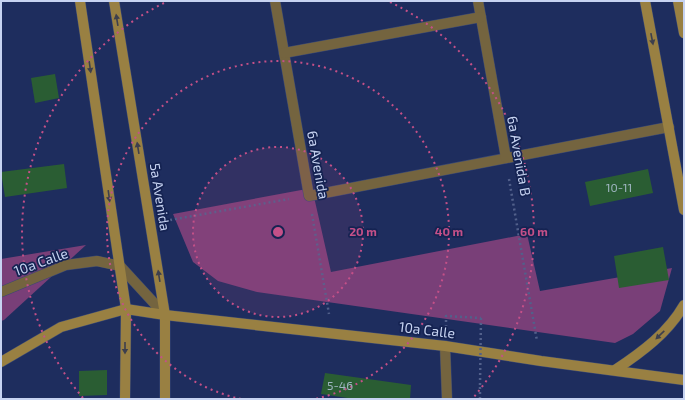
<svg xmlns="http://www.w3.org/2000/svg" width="685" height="400" font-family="'Exo 2',sans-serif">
<rect width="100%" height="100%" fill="#1e2d5e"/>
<g fill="#793f78">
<polygon points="312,188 331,272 527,234 540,291 672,268 660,311 633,334 615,343 257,292 218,281 193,262 173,214"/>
<polygon points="86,245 4,320 1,321 1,259"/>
</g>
<g fill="#2a5d33">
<polygon points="55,74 59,98 35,103 31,78"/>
<polygon points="64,164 67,188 5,197 1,172"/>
<polygon points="648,169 653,193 590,206 585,182"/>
<polygon points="663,247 669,280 619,288 614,256"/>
<polygon points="107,370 107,395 79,396 79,371"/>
<polygon points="325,373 411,385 410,399 354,399 321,394"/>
</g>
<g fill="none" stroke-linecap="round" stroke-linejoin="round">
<defs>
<g id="lane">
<polyline points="275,1 309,196 669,127"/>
<polyline points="478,1 506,158"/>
<polyline points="284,53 481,17"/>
</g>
<g id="street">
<polyline points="1,292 66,265 97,261 120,266 165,315"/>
<polyline points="445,346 447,399"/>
</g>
<g id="secondary">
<polyline points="80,1 126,309 125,399"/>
<polyline points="114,1 165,315 165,399"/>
<polyline points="645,1 684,210"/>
<polyline points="678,1 684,33"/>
<polyline points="1,362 61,327 126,309 165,315 445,346 541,361 684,380"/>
<path d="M 615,370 C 642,352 668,333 684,305"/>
</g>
</defs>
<use href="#lane" stroke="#394876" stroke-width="11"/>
<use href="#street" stroke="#394876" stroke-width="11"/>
<use href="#secondary" stroke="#394876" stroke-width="11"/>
<g stroke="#52608b" stroke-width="2.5" stroke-dasharray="2 3" stroke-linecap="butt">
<polyline points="509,179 537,341"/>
<polyline points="312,214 329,314"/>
<polyline points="170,220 289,199"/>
<polyline points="446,327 446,316 481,318"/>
<polyline points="480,399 480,385"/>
</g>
<use href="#lane" stroke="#74643f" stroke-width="10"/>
<use href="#street" stroke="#74643f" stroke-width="10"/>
<use href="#secondary" stroke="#998042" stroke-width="10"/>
<polyline stroke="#52608b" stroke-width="2.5" stroke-dasharray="2 3" stroke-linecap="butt" points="480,385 481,318"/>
</g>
<defs><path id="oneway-solid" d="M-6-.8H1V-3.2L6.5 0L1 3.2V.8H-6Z"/></defs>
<g fill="#3d3f4d">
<use href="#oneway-solid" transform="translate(117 20) rotate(-99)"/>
<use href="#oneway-solid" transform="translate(652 39) rotate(79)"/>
<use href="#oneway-solid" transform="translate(90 67) rotate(82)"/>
<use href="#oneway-solid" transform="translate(138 148) rotate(-99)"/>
<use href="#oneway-solid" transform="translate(109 196) rotate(82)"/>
<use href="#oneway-solid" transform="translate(159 276) rotate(-99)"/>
<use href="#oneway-solid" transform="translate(660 335) rotate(136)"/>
<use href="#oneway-solid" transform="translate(125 348) rotate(90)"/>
</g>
<circle cx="278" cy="232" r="85" fill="#c45088" fill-opacity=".12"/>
<g fill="none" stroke="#c45088" stroke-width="2" stroke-dasharray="2 4">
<circle cx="278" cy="232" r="85"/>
<path d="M241 399A171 171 0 1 1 315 399"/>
<path d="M83 398A256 256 0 0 1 166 2M390 2A256 256 0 0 1 473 398"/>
</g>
<g text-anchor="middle" stroke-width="3.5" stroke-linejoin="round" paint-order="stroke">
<g font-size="12" fill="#a0b6c2">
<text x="619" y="192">10-11</text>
<text x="340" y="390">5-46</text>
</g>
<g font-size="14" fill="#c7d3f1" stroke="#152352">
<text transform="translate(519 156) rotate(80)" y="5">6a Avenida B</text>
<text transform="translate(318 165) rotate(80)" y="5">6a Avenida</text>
<text transform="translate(160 197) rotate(81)" y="5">5a Avenida</text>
<text transform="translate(41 262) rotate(-20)" y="5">10a Calle</text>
<text transform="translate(427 330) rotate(7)" y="5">10a Calle</text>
</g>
</g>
<circle cx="278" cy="232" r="6" fill="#c45088" stroke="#152352" stroke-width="2"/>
<g font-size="12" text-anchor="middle" font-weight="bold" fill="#c45088" stroke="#152352" stroke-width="3.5" stroke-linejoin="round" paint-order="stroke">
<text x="363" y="236">20 m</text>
<text x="449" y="236">40 m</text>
<text x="534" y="236">60 m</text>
</g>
<rect width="685" height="400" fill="none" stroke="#c7d3f1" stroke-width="4"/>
</svg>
